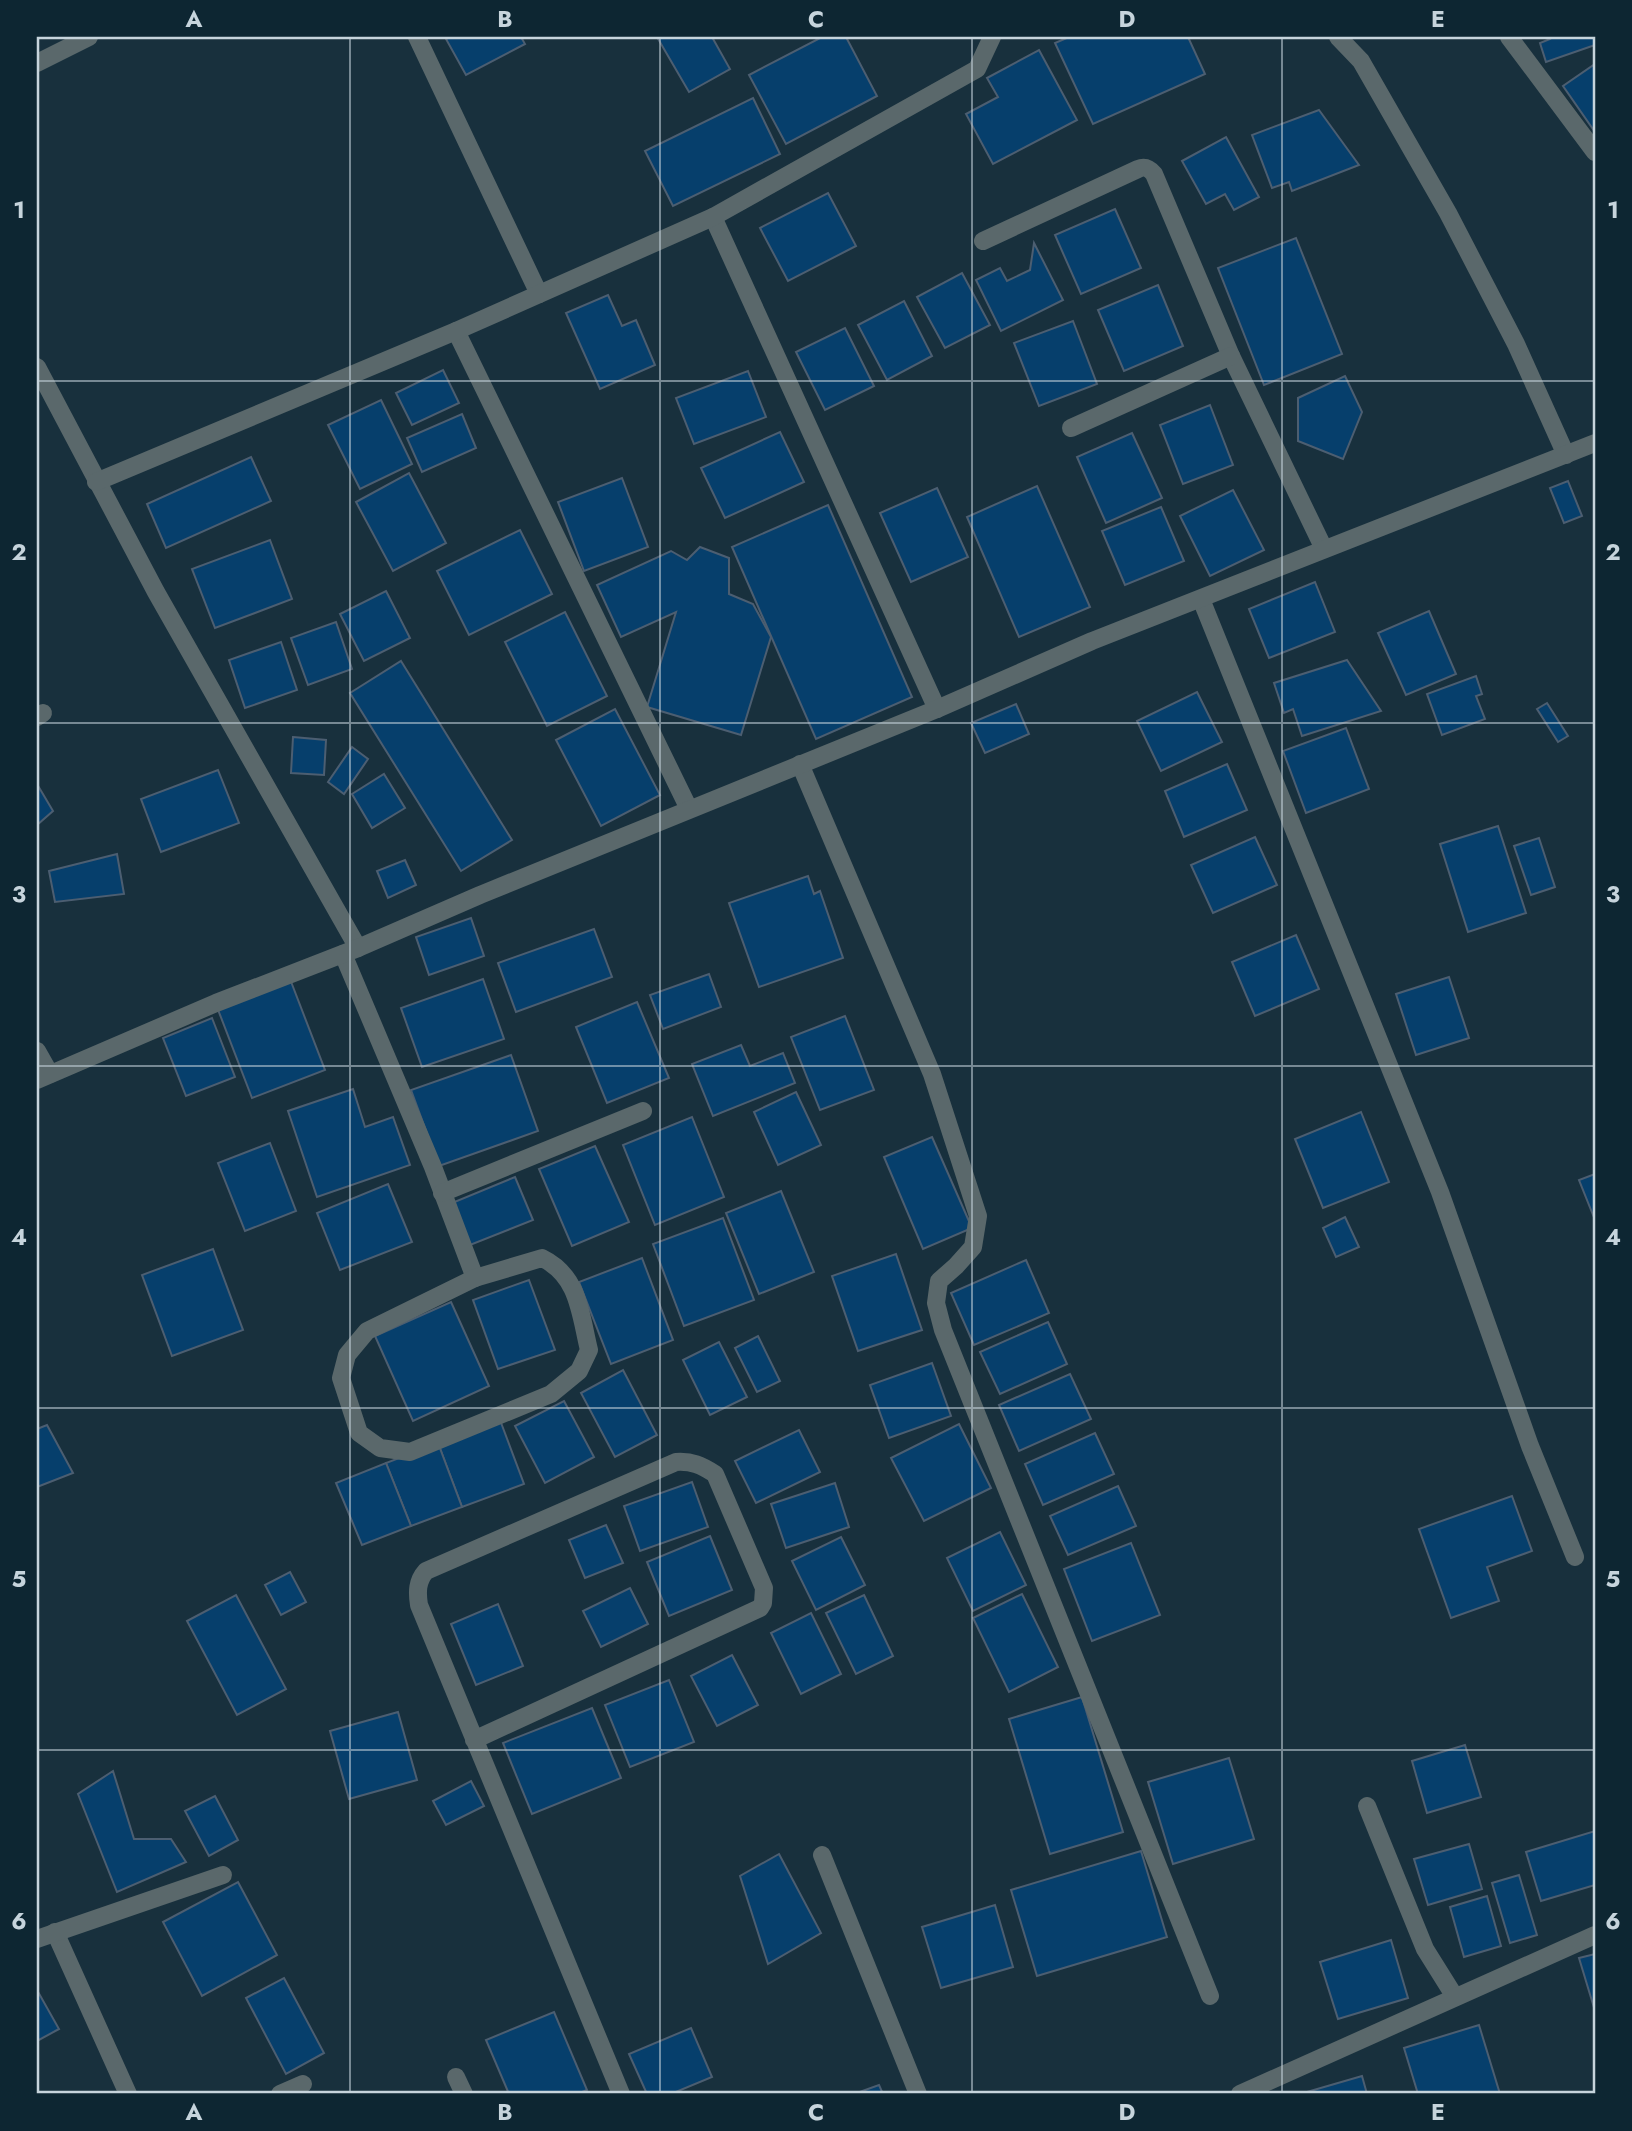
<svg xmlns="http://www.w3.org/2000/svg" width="1632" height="2131" font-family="Jost,sans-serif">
<rect width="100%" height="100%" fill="#18303d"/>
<g fill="#063f6c" stroke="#4c5e71" stroke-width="2">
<polygon points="450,37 521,37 525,44 466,75 446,39"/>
<polygon points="657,37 712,37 730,69 689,92"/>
<polygon points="822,37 846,37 877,96 786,144 749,75"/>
<polygon points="1069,37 1188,37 1205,74 1093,124 1055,43"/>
<polygon points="1549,37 1595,37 1595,45 1546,62 1540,43 1550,39"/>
<polygon points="1039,50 1077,120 993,164 966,114 998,97 987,78"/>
<polygon points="1595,64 1595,132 1563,86"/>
<polygon points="753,98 780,154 673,206 645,151"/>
<polygon points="1319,110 1359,165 1292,191 1289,182 1272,188 1252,135"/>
<polygon points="1226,137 1259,197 1234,210 1225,194 1206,204 1182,161"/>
<polygon points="828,193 856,246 788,281 760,228"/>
<polygon points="1115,209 1141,268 1081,294 1055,235"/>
<polygon points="1296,238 1342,354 1264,385 1218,268"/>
<polygon points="1034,243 1063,300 1001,331 976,280 1000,268 1007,281 1030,270"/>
<polygon points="962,273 990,325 945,348 917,297"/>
<polygon points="1158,285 1183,346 1124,371 1098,310"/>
<polygon points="608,295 622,326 636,320 655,365 600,389 566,313"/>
<polygon points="904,301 932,356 887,380 858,325"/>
<polygon points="1073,321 1097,384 1039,406 1014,343"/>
<polygon points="845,328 874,386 825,410 796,352"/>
<polygon points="443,370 459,403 412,425 396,393"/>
<polygon points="748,371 766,417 694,444 676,398"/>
<polygon points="1345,376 1362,412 1343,459 1298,441 1298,398"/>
<polygon points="381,400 412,464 360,489 328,425"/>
<polygon points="1210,405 1233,465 1183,484 1160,425"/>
<polygon points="462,414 476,448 422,472 407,438"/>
<polygon points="780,432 804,482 725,518 701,468"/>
<polygon points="1132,433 1162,498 1106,523 1077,457"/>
<polygon points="251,457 271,501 166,548 147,504"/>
<polygon points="409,473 446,543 393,571 356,502"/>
<polygon points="622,478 648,547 584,571 558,502"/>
<polygon points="1568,481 1582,516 1564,523 1550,488"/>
<polygon points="1037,486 1090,607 1019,637 967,517"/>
<polygon points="937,488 968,557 911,582 880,513"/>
<polygon points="1233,490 1264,550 1210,576 1180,516"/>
<polygon points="828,505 912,697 816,739 732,547"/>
<polygon points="1161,507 1184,561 1125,585 1102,531"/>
<polygon points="520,530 552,594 469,635 437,571"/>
<polygon points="270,540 292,599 215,628 192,569"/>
<polygon points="700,547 729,558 729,594 753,604 771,637 741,735 647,707 676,612 621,637 597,585 671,551 687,560"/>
<polygon points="1315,582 1335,632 1269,658 1249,609"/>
<polygon points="386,591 410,638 364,661 340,614"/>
<polygon points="1429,611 1456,674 1406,695 1378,633"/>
<polygon points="565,612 607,696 547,726 505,642"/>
<polygon points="336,622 352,669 308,685 291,638"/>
<polygon points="281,642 297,690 245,708 229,660"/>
<polygon points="1347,660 1381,711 1302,736 1293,709 1284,713 1274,683"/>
<polygon points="401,661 512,840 461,871 350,693"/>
<polygon points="1476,676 1482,694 1476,696 1485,719 1442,735 1427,694"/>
<polygon points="1197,692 1222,742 1161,771 1137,721"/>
<polygon points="1547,703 1568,736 1558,742 1537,709"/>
<polygon points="1016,704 1029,734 985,753 971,723"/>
<polygon points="615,709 660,795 601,826 556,740"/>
<polygon points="1346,728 1369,789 1306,813 1283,751"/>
<polygon points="293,737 326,740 324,775 291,773"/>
<polygon points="352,747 368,759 344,794 328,782"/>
<polygon points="1227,764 1247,810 1184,837 1165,791"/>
<polygon points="218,770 239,823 161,852 141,799"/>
<polygon points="384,774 405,808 372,828 352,794"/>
<polygon points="37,784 53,811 37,825"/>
<polygon points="1498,826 1526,913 1468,932 1440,844"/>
<polygon points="1255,837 1277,885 1213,913 1191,865"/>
<polygon points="1539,838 1555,887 1531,895 1514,846"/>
<polygon points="117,854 124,894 55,902 49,871"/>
<polygon points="405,860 416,885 388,898 377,871"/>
<polygon points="808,876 814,894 820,891 843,958 759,987 729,903"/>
<polygon points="471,918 484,956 429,975 416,937"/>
<polygon points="594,929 612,977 516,1012 498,963"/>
<polygon points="1296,935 1319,989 1255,1016 1232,962"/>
<polygon points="709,974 721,1007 663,1029 650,995"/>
<polygon points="1449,977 1469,1038 1416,1055 1396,994"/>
<polygon points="290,979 325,1070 252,1098 217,1007"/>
<polygon points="483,979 504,1039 422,1067 401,1008"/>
<polygon points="637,1002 669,1078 607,1103 576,1027"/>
<polygon points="845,1016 874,1090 820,1110 791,1037"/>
<polygon points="212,1018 235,1077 186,1096 163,1038"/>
<polygon points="741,1045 750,1066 783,1053 795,1083 713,1116 692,1064"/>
<polygon points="511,1055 538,1131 439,1166 411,1090"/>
<polygon points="353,1089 365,1127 393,1117 410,1165 317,1197 288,1111"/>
<polygon points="796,1092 821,1145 778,1165 754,1112"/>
<polygon points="1361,1112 1389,1182 1323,1208 1295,1139"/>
<polygon points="692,1117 724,1197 655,1225 623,1145"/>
<polygon points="932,1137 972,1228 923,1249 884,1157"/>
<polygon points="270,1143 296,1211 245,1231 218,1163"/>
<polygon points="595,1146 629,1222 572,1246 539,1169"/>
<polygon points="1595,1174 1595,1220 1579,1180"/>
<polygon points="515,1177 533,1220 470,1245 452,1203"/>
<polygon points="388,1184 412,1242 340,1270 317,1213"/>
<polygon points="781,1191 814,1272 759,1294 726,1213"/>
<polygon points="1345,1217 1359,1247 1336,1257 1323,1228"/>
<polygon points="723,1218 754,1300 684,1326 653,1244"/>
<polygon points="213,1249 243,1330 172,1356 142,1275"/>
<polygon points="896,1254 922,1330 858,1351 832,1276"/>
<polygon points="642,1258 673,1340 611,1364 579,1282"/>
<polygon points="1026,1260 1049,1313 974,1345 951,1293"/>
<polygon points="529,1280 555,1350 498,1369 473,1300"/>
<polygon points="451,1302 489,1386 413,1421 375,1336"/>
<polygon points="1048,1322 1067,1364 1000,1394 980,1352"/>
<polygon points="758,1336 780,1381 757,1392 735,1348"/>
<polygon points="719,1342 747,1397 710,1415 683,1360"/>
<polygon points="932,1363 951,1416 889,1438 870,1385"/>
<polygon points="623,1370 657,1435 615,1457 581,1393"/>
<polygon points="1070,1374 1091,1419 1019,1451 999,1405"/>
<polygon points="564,1401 594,1457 545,1483 515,1426"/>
<polygon points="500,1420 524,1484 462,1507 438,1443"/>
<polygon points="959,1424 991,1488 924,1521 891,1458"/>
<polygon points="47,1425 73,1473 37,1487 37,1429"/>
<polygon points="799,1430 820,1472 756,1503 735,1461"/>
<polygon points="1095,1433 1114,1474 1043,1505 1025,1464"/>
<polygon points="438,1443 462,1507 411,1526 386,1463"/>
<polygon points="386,1463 411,1526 362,1545 336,1483"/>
<polygon points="692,1482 708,1527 640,1551 624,1506"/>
<polygon points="835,1483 849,1527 786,1548 771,1504"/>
<polygon points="1118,1486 1136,1526 1068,1555 1050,1516"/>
<polygon points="1512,1496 1532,1551 1487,1567 1499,1601 1451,1618 1419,1529"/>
<polygon points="606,1525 623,1563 585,1578 569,1540"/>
<polygon points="1000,1532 1026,1585 973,1611 947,1558"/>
<polygon points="710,1536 732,1590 669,1616 647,1562"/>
<polygon points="841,1537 865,1585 816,1610 792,1561"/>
<polygon points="1131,1543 1160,1615 1092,1641 1064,1569"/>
<polygon points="290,1572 306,1602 281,1615 265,1585"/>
<polygon points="630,1588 648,1624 601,1647 583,1611"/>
<polygon points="1022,1594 1058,1667 1009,1692 973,1618"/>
<polygon points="236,1595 286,1689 237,1715 187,1621"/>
<polygon points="864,1595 893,1656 856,1674 826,1613"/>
<polygon points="498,1604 523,1666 476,1685 451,1624"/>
<polygon points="811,1613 841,1674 801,1694 771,1633"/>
<polygon points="732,1655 758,1705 717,1726 691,1676"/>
<polygon points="669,1680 694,1742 630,1767 605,1705"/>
<polygon points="1082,1697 1123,1832 1050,1854 1009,1719"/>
<polygon points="592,1708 621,1778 532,1814 503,1743"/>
<polygon points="398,1712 417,1780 349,1799 330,1731"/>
<polygon points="1465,1745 1481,1797 1427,1813 1412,1761"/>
<polygon points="1229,1758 1254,1839 1173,1864 1148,1782"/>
<polygon points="113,1771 134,1839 171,1839 186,1862 117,1892 78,1794"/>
<polygon points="471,1781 484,1806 446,1825 433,1801"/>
<polygon points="215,1796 238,1840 209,1856 185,1811"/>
<polygon points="1595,1831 1595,1885 1541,1901 1526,1852"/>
<polygon points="1469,1844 1482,1889 1428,1905 1414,1859"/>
<polygon points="1141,1851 1167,1937 1037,1976 1011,1890"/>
<polygon points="779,1854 821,1933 768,1964 740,1876"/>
<polygon points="1519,1875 1537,1935 1510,1943 1492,1883"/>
<polygon points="238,1882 277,1955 202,1996 163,1922"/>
<polygon points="1487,1896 1501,1946 1464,1957 1450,1907"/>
<polygon points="995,1905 1013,1967 941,1988 922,1927"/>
<polygon points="1391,1940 1408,1998 1338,2019 1320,1962"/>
<polygon points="1595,1954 1595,2011 1579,1958"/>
<polygon points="284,1978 324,2053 286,2074 246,1998"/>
<polygon points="37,1990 59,2029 37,2041"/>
<polygon points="554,2012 587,2090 577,2094 509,2094 486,2040"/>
<polygon points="1479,2025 1500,2094 1418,2094 1404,2048"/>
<polygon points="691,2028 712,2077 671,2094 647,2094 629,2054"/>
<polygon points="1362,2076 1367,2094 1300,2094"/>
<polygon points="879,2085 883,2094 854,2094"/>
</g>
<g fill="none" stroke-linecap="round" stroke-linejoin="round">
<g stroke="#5a686b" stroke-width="18">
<polyline points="417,37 539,294"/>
<polyline points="1338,37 1361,61 1448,213 1516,344 1566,455"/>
<polyline points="1509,37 1595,152"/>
<polyline points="37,63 89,37"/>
<polyline points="713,217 937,709"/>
<path d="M 983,241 L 1138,169 C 1145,166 1149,168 1154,174 L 1231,356 L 1324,549"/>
<polyline points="456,331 689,809"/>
<polyline points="37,367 156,592 358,948"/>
<polyline points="1071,428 1231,356"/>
<polyline points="96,482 456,331 713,217 977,69 992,37"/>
<polyline points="1201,599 1440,1192 1530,1446 1575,1557"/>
<polyline points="37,717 43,713"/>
<polyline points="800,764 932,1074 978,1216 973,1247 956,1266 939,1281 936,1303 943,1330 1210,1996"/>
<polyline points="343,954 433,1167 475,1278"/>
<polyline points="37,1051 50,1074"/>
<polyline points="37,1080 216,1003 358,948 480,895 937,709 1092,641 1595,443"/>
<polyline points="442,1193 643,1111"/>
<path d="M 542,1258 C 579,1276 580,1313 589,1350 L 579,1371 L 551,1394 L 410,1452 L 380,1448 L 359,1433 L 341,1378 L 347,1355 L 367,1331 L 475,1278 Z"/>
<path d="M 474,1740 L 760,1608 L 763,1603 L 764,1588 L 715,1474 C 701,1465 692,1461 676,1462 L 426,1571 C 417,1581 417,1592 419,1605 L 621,2094"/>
<polyline points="1367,1806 1425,1949 1455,1997"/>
<polyline points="822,1855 918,2094"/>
<polyline points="55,1932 128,2094"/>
<polyline points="37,1939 223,1875"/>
<polyline points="456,2077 464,2094"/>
<polyline points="280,2094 303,2084"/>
<polyline points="1240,2094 1595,1935"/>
</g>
</g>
<path fill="none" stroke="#c6d4dc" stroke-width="2" stroke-opacity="0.55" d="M 350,37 L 350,2094M 660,37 L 660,2094M 972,37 L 972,2094M 1282,37 L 1282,2094M 37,381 L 1595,381M 37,723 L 1595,723M 37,1066 L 1595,1066M 37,1408 L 1595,1408M 37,1750 L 1595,1750"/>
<rect width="1632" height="2131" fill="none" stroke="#0d2632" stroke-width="77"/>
<rect x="38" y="38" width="1556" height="2054" fill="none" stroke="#c6d4dc" stroke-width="2.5"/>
<g font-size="23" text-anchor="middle" font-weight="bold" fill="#c6d4dc">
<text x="194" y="27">A</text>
<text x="505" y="27">B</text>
<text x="816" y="27">C</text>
<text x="1127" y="27">D</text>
<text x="1438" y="27">E</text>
<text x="19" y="218">1</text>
<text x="1613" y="218">1</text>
<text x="19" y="560">2</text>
<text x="1613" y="560">2</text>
<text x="19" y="902">3</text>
<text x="1613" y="902">3</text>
<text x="19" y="1245">4</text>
<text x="1613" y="1245">4</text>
<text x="19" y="1587">5</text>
<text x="1613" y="1587">5</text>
<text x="19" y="1929">6</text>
<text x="1613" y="1929">6</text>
<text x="194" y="2120">A</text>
<text x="505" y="2120">B</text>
<text x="816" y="2120">C</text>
<text x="1127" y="2120">D</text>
<text x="1438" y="2120">E</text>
</g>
</svg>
